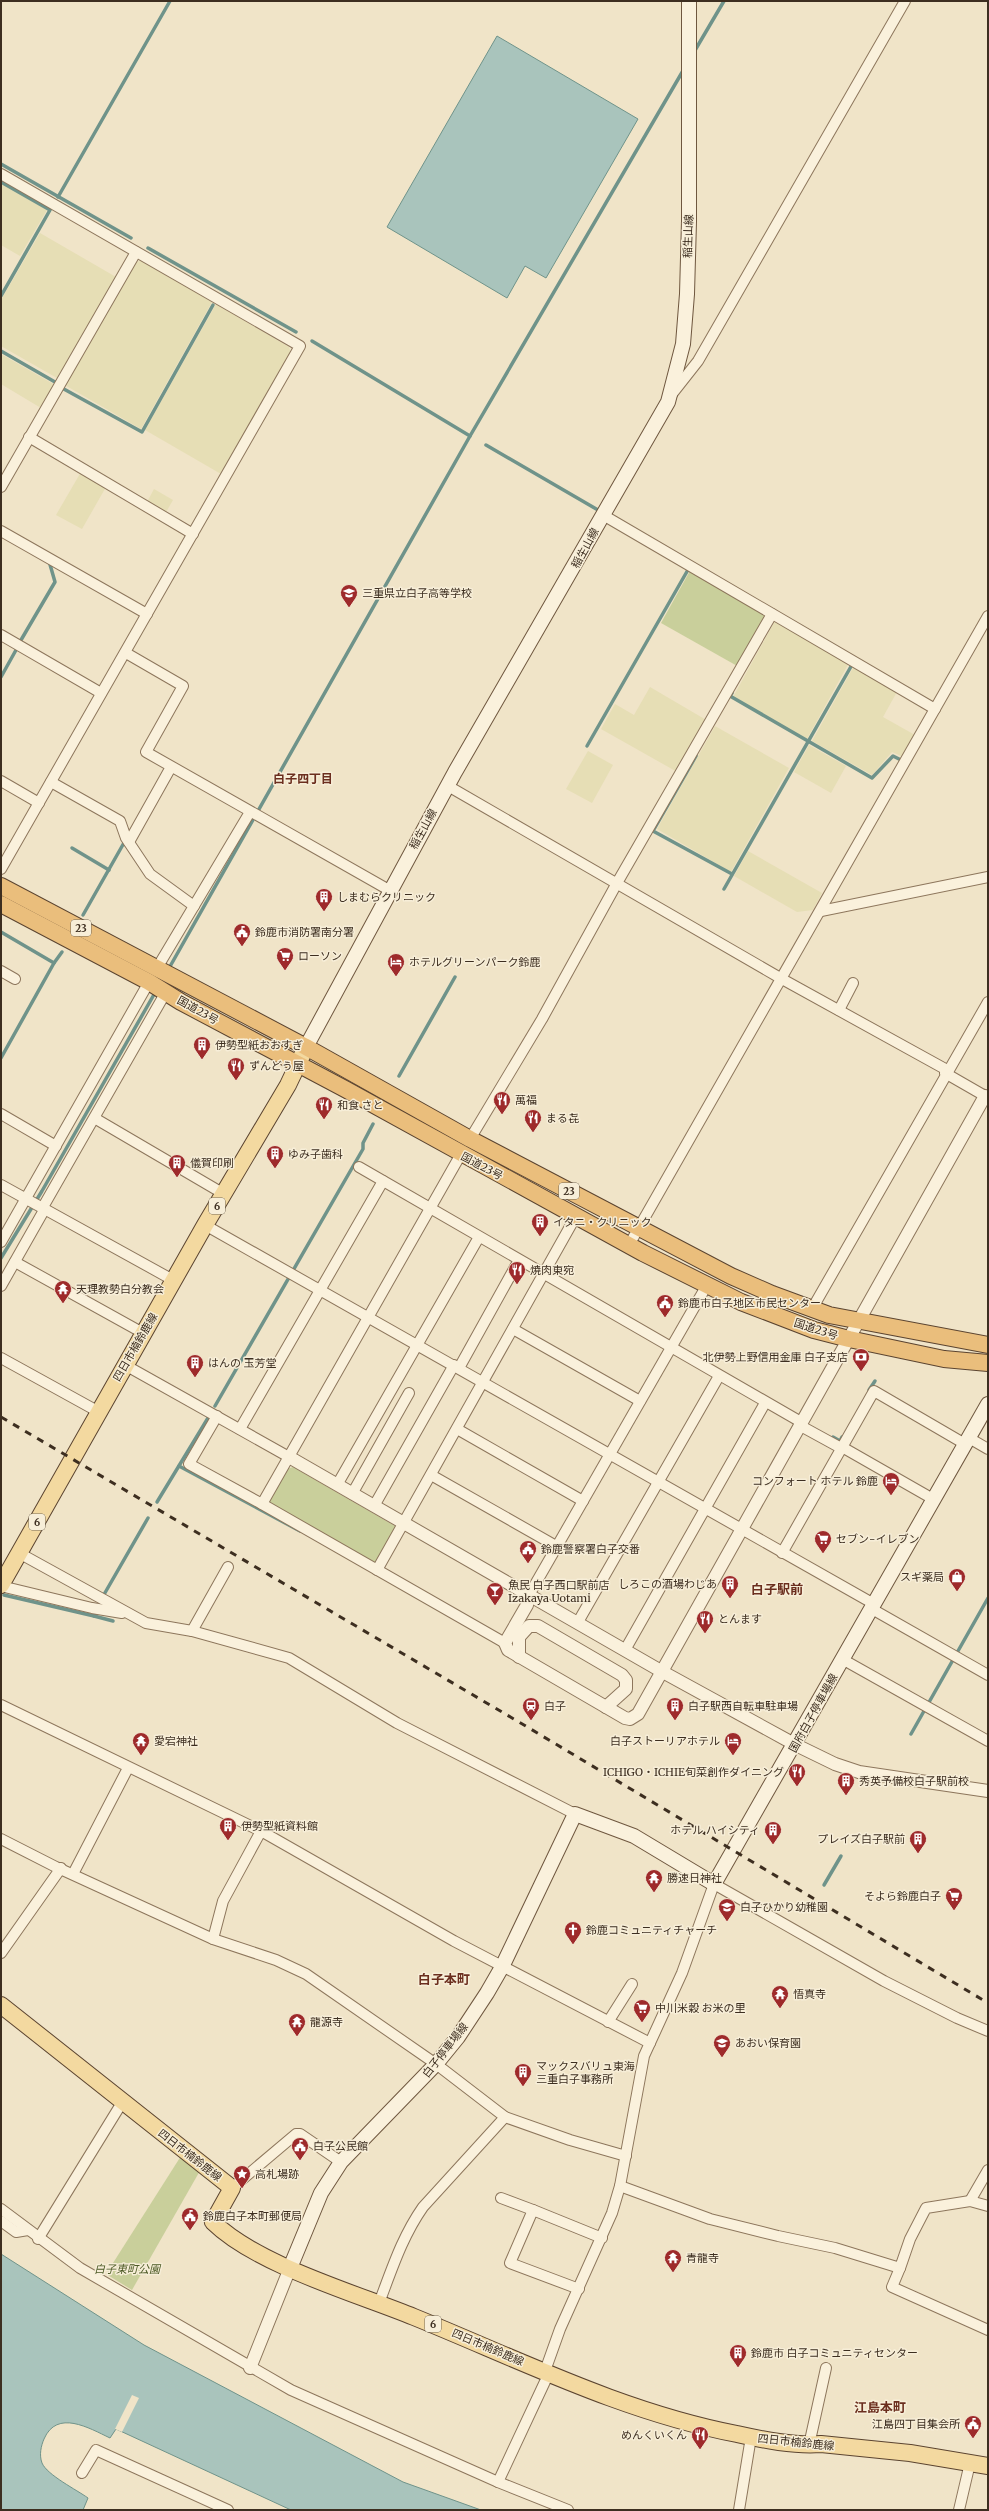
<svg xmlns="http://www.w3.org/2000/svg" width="989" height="2511" font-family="Merriweather,'Noto Sans JP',serif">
<rect width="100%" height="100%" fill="#f0e4c8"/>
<g fill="#e6deb5">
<polygon points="1,183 47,210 20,256 1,245"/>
<polygon points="40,233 116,277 57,378 1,346 1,300"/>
<polygon points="141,261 212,302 141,429 63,384 133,262"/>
<polygon points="216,304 289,347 291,353 221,474 145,430"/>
<polygon points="1,354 55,385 41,408 1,384"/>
<polygon points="81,472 106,487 82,529 56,515"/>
<polygon points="154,489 173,500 165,514 146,504"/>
<polygon points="776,619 850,661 807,739 733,697"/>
<polygon points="854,666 898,690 883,717 915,735 903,757 892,752 872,775 812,741"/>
<polygon points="650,687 708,721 679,773 601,729 615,704 634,715"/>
<polygon points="715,726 789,768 731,872 657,829"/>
<polygon points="809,745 846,766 831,793 794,772"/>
<polygon points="588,751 613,765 592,803 566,789"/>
<polygon points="748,851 822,893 813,910 797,912 734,876"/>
</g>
<g fill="#c9cf9b">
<polygon points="691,569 769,614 739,667 661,623"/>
<polygon points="293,1467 395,1526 397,1532 379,1563 373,1564 272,1508 269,1502 287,1469"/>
<polygon points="181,2156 201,2169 132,2290 106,2274"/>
</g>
<g fill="#a9c4bc" stroke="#6f938a">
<polygon points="497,36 638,119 546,278 525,266 507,298 387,227"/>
<path d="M 1,2254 L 144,2345 L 403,2482 L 481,2510 L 291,2510 L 116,2429 L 110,2438 C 89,2428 57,2409 44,2439 C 41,2446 39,2455 42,2463 C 47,2475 77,2490 88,2498 L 83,2510 L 1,2510 Z"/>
</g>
<polygon fill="#f0e4c8" points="132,2395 139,2398 122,2432 115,2429"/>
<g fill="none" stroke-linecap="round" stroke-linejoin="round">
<g stroke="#6f938a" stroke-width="3.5">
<polyline points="694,52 724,1"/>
<polyline points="1,164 131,238"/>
<polyline points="1,182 50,210 1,296"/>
<polyline points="58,197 170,1"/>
<polyline points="148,248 296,332"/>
<polyline points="312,341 470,436"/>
<polyline points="1,351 55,382"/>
<polyline points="62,388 142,432 213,305"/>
<polyline points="486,445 598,510"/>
<polyline points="21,640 55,582 49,561"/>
<polyline points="1,677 16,650"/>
<polyline points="732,693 730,696 872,778 893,756 901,760"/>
<polyline points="587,746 689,568"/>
<polyline points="696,756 653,831 732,874"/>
<polyline points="72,848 109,870"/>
<polyline points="724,889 853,663"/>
<polyline points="83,915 125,841"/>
<polyline points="1,932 54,963 1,1058"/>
<polyline points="54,963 62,952"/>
<polyline points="168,970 470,436 684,69"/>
<polyline points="399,1076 455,977"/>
<polyline points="1,1258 42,1191 156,991"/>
<polyline points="869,1390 875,1381"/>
<polyline points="215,1406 363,1149 363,1143 373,1124"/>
<polyline points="833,1437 840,1441 842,1437"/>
<polyline points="179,1466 300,1531"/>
<polyline points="157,1502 208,1418"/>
<polyline points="4,1595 94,1616 97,1609"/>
<polyline points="102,1598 148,1518"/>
<polyline points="94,1616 113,1621"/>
<polyline points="911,1734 988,1598"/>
<polyline points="824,1885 841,1856"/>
</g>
<defs>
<g id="minor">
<polyline points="1,174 300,346 1,869"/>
<polyline points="672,394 698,361 905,1"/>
<polyline points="29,437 193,534"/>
<polyline points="1,487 136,252"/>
<polyline points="603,515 935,709"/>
<polyline points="1,531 147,614"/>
<polyline points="1,635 101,693"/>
<polyline points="126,653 183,686 146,752 389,890"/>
<polyline points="1,781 39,803"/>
<polyline points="51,782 120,821 126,838 150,874 194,906"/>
<polyline points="448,786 782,979 947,1070"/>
<polyline points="129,842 171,767"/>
<polyline points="821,911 988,877"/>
<polyline points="157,968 250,812"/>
<polyline points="1,971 15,979"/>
<polyline points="839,1010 853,983"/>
<polyline points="945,1073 985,1096"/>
<polyline points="1,1114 56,1146"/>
<polyline points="96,1119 224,1194"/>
<polyline points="470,1139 542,1019 617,883 772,614"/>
<polyline points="359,1167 801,1422"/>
<polyline points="1,1185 173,1280"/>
<polyline points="205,1225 874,1604"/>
<polyline points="1,1242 149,982"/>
<polyline points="629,1245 988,616"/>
<polyline points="15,1262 143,1333"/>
<polyline points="1,1286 43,1212 43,1207 166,992"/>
<polyline points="812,1309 988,1002"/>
<polyline points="513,1329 640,1401"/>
<polyline points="1,1358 99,1412"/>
<polyline points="125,1365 289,1457"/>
<polyline points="459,1368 519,1260"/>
<polyline points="217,1416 189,1464 262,1504 505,1643"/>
<polyline points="799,1425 841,1448"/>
<polyline points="240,1429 383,1181"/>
<polyline points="457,1429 583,1501"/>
<polyline points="969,1438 988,1449"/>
<polyline points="842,1447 933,1499"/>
<polyline points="431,1475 556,1546"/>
<polyline points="337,1485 479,1237"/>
<polyline points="352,1494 409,1393"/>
<polyline points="262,1504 461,1154"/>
<polyline points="374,1506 454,1365"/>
<polyline points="19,1553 146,1623 192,1631 289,1658 397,1723 575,1814"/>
<polyline points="782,1553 874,1391 965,1444"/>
<polyline points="377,1570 576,1216"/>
<polyline points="1,1586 92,1608 122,1613"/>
<polyline points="529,1595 707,1285"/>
<polyline points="872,1609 988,1675"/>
<polyline points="578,1622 719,1376"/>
<polyline points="192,1631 228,1567"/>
<polyline points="625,1650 765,1403"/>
<polyline points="842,1659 988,1741"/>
<polyline points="1,1705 261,1831 454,1941 650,2043"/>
<polyline points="1,1839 56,1867 213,1939 276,1960 306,1974 436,2064 505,2117 570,2140 626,2156"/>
<polyline points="73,1874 128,1768"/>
<polyline points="213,1939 223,1901 261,1831"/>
<polyline points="1,1953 61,1868"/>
<polyline points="608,2022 632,1984"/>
<polyline points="620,2186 710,2219 778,2236 835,2248 900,2268 910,2239 926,2208 970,2201 988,2206"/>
<polyline points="232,2188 296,2134 300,2134 341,2162"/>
<polyline points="501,2198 533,2210"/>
<polyline points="970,2201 988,2170"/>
<polyline points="1,2209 80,2268 291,2390 498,2482 568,2510"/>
<polyline points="1,2221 16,2232 28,2230"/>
<polyline points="38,2239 123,2101"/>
<polyline points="900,2268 892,2287 988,2330"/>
<polyline points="579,2289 510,2263 533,2210 602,2238"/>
<path d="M 379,2303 C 392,2269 402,2237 423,2207 L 505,2117"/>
<polyline points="545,2371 560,2329 612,2213 620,2186 644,2056 682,1973 714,1884 884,1981 957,2018 988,2031"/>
<polyline points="809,2445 826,2368"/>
<polyline points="82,2473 96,2450 228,2510"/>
<polyline points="498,2482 549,2373"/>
<polyline points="739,2510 751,2437"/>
<polyline points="959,2510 970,2463"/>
</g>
<g id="tertiary">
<polyline points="289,1457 661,1671 796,1745 835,1764 859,1772 988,1791"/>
<polyline points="529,1595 527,1605 505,1643 508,1650 625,1718 630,1719 638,1714 985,1096 988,1097"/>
<polyline points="519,1657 519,1637 529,1626 538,1626 622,1675 626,1680 626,1689 606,1707"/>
<polyline points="250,2368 290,2268"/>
</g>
<g id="secondary">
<polyline points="306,1047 455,772 668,402 683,344 687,294 689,221 689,1"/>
<polyline points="290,2268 321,2193 341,2162 436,2064 458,2037 487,1993 502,1967 575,1814 634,1836 714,1884 988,1404"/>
</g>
<g id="primary">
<polyline points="1,1585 205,1225 288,1085 306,1047"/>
<path d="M 1,2005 L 232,2188 L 213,2222 C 257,2265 355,2293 414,2317 C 520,2360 623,2412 737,2434 C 764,2440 794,2446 821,2444 L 910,2453 L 988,2466"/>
</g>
<g id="trunk">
<polyline points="1,886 306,1047 470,1139 731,1276 772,1294 829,1315 988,1345"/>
<polyline points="1,904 149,982 181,1002 345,1089 643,1253 741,1302 814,1330 849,1339 944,1359 988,1363"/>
</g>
</defs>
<use href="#minor" stroke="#8d765c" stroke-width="12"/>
<use href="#tertiary" stroke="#8d765c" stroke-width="14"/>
<use href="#secondary" stroke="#6f573f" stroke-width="16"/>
<use href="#primary" stroke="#5b4430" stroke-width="18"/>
<use href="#trunk" stroke="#5b4430" stroke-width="18"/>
<use href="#minor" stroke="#faf1dc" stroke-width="10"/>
<use href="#tertiary" stroke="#faf1dc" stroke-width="12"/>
<use href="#secondary" stroke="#faf1dc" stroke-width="14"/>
<use href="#primary" stroke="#f3d9a0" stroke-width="16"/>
<use href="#trunk" stroke="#eabe7c" stroke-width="16"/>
<polyline stroke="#3d2e20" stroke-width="3" stroke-dasharray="7 7" stroke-linecap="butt" points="1,1417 524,1725 988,2003"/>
</g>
<defs>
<symbol id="school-pin" viewBox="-11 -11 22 30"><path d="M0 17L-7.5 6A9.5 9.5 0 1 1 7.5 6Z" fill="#9e2a2b" stroke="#f7eed8"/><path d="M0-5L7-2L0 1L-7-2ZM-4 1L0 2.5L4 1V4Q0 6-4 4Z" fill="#fff"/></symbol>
<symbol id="building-pin" viewBox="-11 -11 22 30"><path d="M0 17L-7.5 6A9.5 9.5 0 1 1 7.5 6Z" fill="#9e2a2b" stroke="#f7eed8"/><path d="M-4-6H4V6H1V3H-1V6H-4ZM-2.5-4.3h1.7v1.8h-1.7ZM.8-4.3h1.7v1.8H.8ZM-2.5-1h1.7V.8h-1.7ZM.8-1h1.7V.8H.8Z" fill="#fff"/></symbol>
<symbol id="civic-pin" viewBox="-11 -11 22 30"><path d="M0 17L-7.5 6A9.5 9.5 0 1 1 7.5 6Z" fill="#9e2a2b" stroke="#f7eed8"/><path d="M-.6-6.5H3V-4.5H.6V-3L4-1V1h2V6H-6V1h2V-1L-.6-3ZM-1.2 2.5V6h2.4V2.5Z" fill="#fff"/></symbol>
<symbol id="supermarket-pin" viewBox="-11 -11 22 30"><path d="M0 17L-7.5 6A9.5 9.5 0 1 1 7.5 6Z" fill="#9e2a2b" stroke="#f7eed8"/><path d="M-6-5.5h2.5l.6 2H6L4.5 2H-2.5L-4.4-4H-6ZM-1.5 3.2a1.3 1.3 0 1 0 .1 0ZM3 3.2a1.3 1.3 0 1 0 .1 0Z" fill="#fff"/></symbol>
<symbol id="hotel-pin" viewBox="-11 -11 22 30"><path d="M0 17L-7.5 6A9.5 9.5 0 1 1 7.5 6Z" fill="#9e2a2b" stroke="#f7eed8"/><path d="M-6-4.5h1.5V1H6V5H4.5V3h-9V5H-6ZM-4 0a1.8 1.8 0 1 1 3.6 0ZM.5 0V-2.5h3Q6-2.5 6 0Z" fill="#fff"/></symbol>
<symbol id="restaurant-pin" viewBox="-11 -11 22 30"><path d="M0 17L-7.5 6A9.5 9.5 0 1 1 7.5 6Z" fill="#9e2a2b" stroke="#f7eed8"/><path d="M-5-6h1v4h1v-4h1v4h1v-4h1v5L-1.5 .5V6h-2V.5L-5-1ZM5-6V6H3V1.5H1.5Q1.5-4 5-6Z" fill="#fff"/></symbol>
<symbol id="temple-pin" viewBox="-11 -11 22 30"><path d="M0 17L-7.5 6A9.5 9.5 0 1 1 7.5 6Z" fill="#9e2a2b" stroke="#f7eed8"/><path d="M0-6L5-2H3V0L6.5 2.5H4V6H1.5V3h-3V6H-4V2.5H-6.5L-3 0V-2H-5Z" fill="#fff"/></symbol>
<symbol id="bank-pin" viewBox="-11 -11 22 30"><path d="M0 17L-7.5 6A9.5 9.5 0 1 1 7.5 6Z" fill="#9e2a2b" stroke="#f7eed8"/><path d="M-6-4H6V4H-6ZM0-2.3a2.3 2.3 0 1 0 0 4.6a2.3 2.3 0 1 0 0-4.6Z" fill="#fff"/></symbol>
<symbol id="shop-pin" viewBox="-11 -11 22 30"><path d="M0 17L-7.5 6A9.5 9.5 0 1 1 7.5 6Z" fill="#9e2a2b" stroke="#f7eed8"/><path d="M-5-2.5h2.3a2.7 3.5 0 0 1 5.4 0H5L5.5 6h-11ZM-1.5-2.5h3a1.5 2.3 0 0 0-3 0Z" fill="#fff"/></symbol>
<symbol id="bar-pin" viewBox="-11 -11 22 30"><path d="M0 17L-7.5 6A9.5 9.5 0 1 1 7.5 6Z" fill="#9e2a2b" stroke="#f7eed8"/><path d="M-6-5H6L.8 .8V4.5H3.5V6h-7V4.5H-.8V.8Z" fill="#fff"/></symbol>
<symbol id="station-pin" viewBox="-11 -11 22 30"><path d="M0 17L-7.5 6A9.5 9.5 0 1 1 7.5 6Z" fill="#9e2a2b" stroke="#f7eed8"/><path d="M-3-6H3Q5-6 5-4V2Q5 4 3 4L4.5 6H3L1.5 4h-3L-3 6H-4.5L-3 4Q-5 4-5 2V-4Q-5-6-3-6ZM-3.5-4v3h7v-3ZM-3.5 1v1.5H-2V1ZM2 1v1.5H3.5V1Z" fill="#fff"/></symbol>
<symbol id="church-pin" viewBox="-11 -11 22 30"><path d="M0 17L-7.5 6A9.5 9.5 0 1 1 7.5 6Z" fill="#9e2a2b" stroke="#f7eed8"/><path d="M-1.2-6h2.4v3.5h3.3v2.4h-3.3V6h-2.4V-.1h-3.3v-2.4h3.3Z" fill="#fff"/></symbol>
<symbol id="sight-pin" viewBox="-11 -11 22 30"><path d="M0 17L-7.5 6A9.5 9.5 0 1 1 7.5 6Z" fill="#9e2a2b" stroke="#f7eed8"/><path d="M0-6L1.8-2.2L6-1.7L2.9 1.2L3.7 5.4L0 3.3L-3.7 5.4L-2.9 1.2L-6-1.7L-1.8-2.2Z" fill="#fff"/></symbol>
</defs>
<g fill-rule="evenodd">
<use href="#school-pin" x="339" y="583" width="20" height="27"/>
<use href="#building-pin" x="314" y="887" width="20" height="27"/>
<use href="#civic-pin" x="232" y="922" width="20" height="27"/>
<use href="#supermarket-pin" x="275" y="946" width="20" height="27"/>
<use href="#hotel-pin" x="386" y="952" width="20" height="27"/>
<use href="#building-pin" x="192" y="1035" width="20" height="27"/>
<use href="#restaurant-pin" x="226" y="1056" width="20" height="27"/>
<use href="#restaurant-pin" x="492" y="1090" width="20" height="27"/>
<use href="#restaurant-pin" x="314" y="1095" width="20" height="27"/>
<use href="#restaurant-pin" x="523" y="1108" width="20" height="27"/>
<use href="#building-pin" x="265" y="1144" width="20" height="27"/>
<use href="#building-pin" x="167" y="1153" width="20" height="27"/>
<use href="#building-pin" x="530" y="1212" width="20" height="27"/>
<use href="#restaurant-pin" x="507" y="1260" width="20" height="27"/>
<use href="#temple-pin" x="53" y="1279" width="20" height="27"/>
<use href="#civic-pin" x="655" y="1293" width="20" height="27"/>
<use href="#bank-pin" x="851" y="1347" width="20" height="27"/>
<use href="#building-pin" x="185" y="1353" width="20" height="27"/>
<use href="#hotel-pin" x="881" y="1471" width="20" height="27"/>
<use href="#supermarket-pin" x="813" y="1529" width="20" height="27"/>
<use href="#civic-pin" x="518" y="1539" width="20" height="27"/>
<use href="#shop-pin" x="947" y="1567" width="20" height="27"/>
<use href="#building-pin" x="720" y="1574" width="20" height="27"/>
<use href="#bar-pin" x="485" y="1581" width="20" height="27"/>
<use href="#restaurant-pin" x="695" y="1609" width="20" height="27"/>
<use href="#station-pin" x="521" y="1696" width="20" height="27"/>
<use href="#building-pin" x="665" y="1696" width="20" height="27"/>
<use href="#temple-pin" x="131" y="1731" width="20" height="27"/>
<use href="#hotel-pin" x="723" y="1731" width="20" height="27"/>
<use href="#restaurant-pin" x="787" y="1762" width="20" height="27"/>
<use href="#building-pin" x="836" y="1771" width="20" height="27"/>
<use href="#building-pin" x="218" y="1816" width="20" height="27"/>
<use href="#building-pin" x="763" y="1820" width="20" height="27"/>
<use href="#building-pin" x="908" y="1829" width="20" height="27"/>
<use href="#temple-pin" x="644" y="1868" width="20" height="27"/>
<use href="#supermarket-pin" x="944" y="1886" width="20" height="27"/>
<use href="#school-pin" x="717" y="1897" width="20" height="27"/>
<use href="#church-pin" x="563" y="1920" width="20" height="27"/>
<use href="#temple-pin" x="770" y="1984" width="20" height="27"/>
<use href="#supermarket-pin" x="632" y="1998" width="20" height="27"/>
<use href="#temple-pin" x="287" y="2012" width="20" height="27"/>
<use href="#school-pin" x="712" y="2033" width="20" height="27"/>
<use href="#building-pin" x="513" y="2062" width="20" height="27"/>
<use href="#civic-pin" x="290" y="2136" width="20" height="27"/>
<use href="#sight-pin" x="232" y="2164" width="20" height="27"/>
<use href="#civic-pin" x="180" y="2206" width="20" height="27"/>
<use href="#temple-pin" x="663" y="2248" width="20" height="27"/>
<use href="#building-pin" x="728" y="2343" width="20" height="27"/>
<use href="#civic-pin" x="963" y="2414" width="20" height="27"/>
<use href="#restaurant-pin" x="690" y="2425" width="20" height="27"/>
</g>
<g text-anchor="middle" stroke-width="3" stroke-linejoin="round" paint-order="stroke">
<g fill="#f7eed8" stroke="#756857" stroke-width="1">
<rect x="71" y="920" width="20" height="16" rx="3"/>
<rect x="559" y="1183" width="20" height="16" rx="3"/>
<rect x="209" y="1198" width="16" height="16" rx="3"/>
<rect x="29" y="1514" width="16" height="16" rx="3"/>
<rect x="425" y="2316" width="16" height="16" rx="3"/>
</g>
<g font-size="10" font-weight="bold" fill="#3d2e20">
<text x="81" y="932">23</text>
<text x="569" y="1195">23</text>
<text x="217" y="1210">6</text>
<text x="37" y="1526">6</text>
<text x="433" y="2328">6</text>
</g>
<g font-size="11" fill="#3d2e20" stroke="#f7eed8">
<text transform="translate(688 236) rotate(-88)" y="4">稲生山線</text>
<text transform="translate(585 548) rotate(-61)" y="4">稲生山線</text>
<text transform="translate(423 829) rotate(-61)" y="4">稲生山線</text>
<text transform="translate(198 1010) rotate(29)" y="4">国道23号</text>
<text transform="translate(482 1166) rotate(28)" y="4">国道23号</text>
<text transform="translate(816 1329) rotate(18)" y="4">国道23号</text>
<text transform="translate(135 1347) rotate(-60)" y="4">四日市楠鈴鹿線</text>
<text transform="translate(813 1713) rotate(-61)" y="4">国府白子停車場線</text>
<text transform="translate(445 2050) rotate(-52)" y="4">白子停車場線</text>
<text transform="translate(190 2155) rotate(38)" y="4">四日市楠鈴鹿線</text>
<text transform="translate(488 2347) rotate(23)" y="4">四日市楠鈴鹿線</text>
<text transform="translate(796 2442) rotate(6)" y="4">四日市楠鈴鹿線</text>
</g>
<g font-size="11" fill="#3d2e20" stroke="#f7eed8" text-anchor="start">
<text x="362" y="597">三重県立白子高等学校</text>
<text x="337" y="901">しまむらクリニック</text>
<text x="255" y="936">鈴鹿市消防署南分署</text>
<text x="298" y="960">ローソン</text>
<text x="409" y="966">ホテルグリーンパーク鈴鹿</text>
<text x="215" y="1049">伊勢型紙おおすぎ</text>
<text x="249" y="1070">ずんどう屋</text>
<text x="515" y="1104">萬福</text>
<text x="337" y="1109">和食 さと</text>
<text x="546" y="1122">まる㐂</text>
<text x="288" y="1158">ゆみ子歯科</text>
<text x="190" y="1167">儀賀印刷</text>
<text x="553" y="1226">イタニ・クリニック</text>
<text x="530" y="1274">焼肉東宛</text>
<text x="76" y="1293">天理教勢白分教会</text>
<text x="678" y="1307">鈴鹿市白子地区市民センター</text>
<text x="848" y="1361" text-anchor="end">北伊勢上野信用金庫 白子支店</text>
<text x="208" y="1367">はんの 玉芳堂</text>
<text x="878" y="1485" text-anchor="end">コンフォート ホテル 鈴鹿</text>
<text x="836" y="1543">セブン-イレブン</text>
<text x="541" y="1553">鈴鹿警察署白子交番</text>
<text x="944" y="1581" text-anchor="end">スギ薬局</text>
<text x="717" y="1588" text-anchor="end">しろこの酒場わじあ</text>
<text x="508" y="1589">魚民 白子西口駅前店<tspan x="508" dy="13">Izakaya Uotami</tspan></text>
<text x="718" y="1623">とんます</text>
<text x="544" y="1710">白子</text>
<text x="688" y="1710">白子駅西自転車駐車場</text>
<text x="154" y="1745">愛宕神社</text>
<text x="720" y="1745" text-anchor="end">白子ストーリアホテル</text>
<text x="784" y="1776" text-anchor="end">ICHIGO・ICHIE旬菜創作ダイニング</text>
<text x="859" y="1785">秀英予備校白子駅前校</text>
<text x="241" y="1830">伊勢型紙資料館</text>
<text x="760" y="1834" text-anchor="end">ホテル ハイシティ</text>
<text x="905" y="1843" text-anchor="end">プレイズ白子駅前</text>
<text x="667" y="1882">勝速日神社</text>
<text x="941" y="1900" text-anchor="end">そよら鈴鹿白子</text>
<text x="740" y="1911">白子ひかり幼稚園</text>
<text x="586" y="1934">鈴鹿コミュニティチャーチ</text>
<text x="793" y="1998">悟真寺</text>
<text x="655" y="2012">中川米穀 お米の里</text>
<text x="310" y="2026">龍源寺</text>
<text x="735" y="2047">あおい保育園</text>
<text x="536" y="2070">マックスバリュ東海<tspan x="536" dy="13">三重白子事務所</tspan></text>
<text x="313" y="2150">白子公民館</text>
<text x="255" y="2178">高札場跡</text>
<text x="203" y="2220">鈴鹿白子本町郵便局</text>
<text x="686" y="2262">青龍寺</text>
<text x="751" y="2357">鈴鹿市 白子コミュニティセンター</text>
<text x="960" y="2428" text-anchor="end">江島四丁目集会所</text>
<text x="687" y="2439" text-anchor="end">めんくいくん</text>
</g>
<g font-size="11" font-style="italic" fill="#4d5a26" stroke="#f7eed8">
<text x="127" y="2273">白子東町公園</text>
</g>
<g font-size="12" font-weight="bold" fill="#6b2e1e" stroke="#f7eed8">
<text x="303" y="783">白子四丁目</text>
</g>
<g font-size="13" font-weight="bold" fill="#6b2e1e" stroke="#f7eed8">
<text x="777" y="1594">白子駅前</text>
<text x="444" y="1984">白子本町</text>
<text x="880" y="2412">江島本町</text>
</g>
</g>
<rect width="989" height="2511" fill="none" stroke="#3d2e20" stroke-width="4"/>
</svg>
